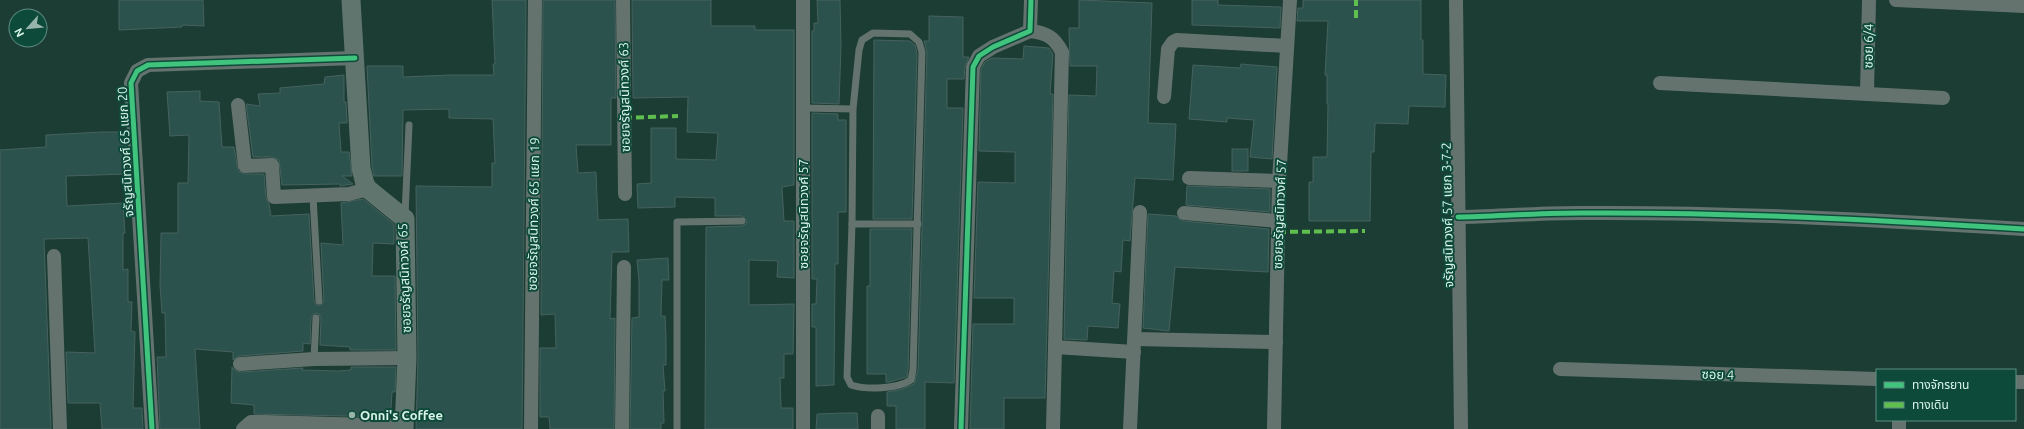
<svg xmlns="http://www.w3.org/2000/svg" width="2024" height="429" font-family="Ubuntu,'Noto Sans Thai',sans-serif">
<rect width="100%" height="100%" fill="#1b3d34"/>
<g fill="#2c524e" stroke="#46625d">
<polygon points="119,0 203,0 204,26 182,25 182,27 119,30"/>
<polygon points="492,0 526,0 522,429 416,429 418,358 416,186 492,187 492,163 495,163 493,119 449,118 449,109 403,110 402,176 374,176 372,166 367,66 403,66 403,77 449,75 494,75 493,64 495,64"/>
<polygon points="543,0 615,0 616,98 611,98 611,145 576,145 578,173 596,172 598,220 628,219 629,252 612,252 610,319 615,318 614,429 550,429 549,417 540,417 540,348 556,348 555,314 541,315"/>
<polygon points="632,0 711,0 711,26 755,26 755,30 794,30 794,185 782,187 784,221 794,221 794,278 777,277 778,261 749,260 749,305 794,304 793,354 784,354 784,378 780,378 781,408 793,408 793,429 705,429 706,227 742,226 746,224 747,221 742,216 715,216 715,198 675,197 675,207 638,208 637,184 651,183 651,128 676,128 676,159 716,160 718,133 687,132 688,97 633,98"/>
<polygon points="817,0 840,0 841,46 839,104 812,103 812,31 814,31 814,23 818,23"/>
<polygon points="1079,0 1152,3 1148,123 1176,124 1173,180 1135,178 1130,241 1123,240 1121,272 1114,271 1112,303 1120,304 1118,328 1088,326 1087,340 1064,339 1069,95 1096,96 1097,66 1070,66 1069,28 1079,28"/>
<polygon points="1192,0 1218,0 1218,5 1281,7 1280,28 1192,25"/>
<polygon points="1303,0 1421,0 1421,40 1423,40 1423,74 1446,75 1445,107 1409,106 1408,124 1375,123 1374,152 1371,152 1370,221 1309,221 1309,182 1313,182 1313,157 1327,157 1328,104 1327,104 1327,75 1325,75 1328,21 1297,21 1298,8 1303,8"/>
<polygon points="929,16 963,17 963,57 969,57 965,66 964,79 947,79 947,108 963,108 954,383 925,382 925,429 896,429 896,406 887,406 887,392 899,390 914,384 918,370 927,52 924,41 929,41"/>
<polygon points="874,40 910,41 915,45 917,53 912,219 873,219"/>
<polygon points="1024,46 1049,48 1053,54 1050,94 1053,94 1045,398 1004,398 1004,429 970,429 973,324 1014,324 1014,298 974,298 978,182 1015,183 1015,152 979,151 981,69 985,62 992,58 1023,59"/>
<polygon points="1241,64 1277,67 1272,159 1250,157 1254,120 1227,118 1227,122 1189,119 1193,65 1240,68"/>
<polygon points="344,75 344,102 346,102 347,123 339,123 341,152 349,152 352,176 342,176 353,184 340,186 340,184 282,185 279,160 272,157 253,157 246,104 260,106 258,94 280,93 280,88 324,84 325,77"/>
<polygon points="200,91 200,101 219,102 222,147 234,147 238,171 245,174 264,174 266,198 269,204 271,216 309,214 314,301 316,305 321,305 324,301 321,243 343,245 341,203 363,199 394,224 394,244 373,243 372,276 395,276 396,350 350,350 350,347 320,345 321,318 319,314 316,313 311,317 310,344 303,343 303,351 239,356 233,360 233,352 195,349 200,429 160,429 157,357 166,357 165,313 162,313 160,285 161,233 178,233 178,183 188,183 189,135 170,136 167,92"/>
<polygon points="812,113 838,114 838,120 846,120 846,212 838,212 838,264 835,264 834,385 816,386 816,327 812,327 812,304 816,304 817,279 812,279"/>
<polygon points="102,132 125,132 128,174 66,176 67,206 123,203 125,233 123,233 123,270 128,269 128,302 132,302 131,331 135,332 133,408 142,408 143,429 102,429 100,403 68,403 66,352 95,353 88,238 44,239 51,429 0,429 0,150 46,147 46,135"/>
<rect x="1232" y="149" width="16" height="22"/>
<polygon points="1187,186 1270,189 1270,212 1186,205"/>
<polygon points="1148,214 1176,216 1183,221 1269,229 1268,272 1175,267 1169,331 1143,328"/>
<polygon points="870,229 912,229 908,369 907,377 889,382 886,382 886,374 867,374 867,286 870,286"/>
<polygon points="668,258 669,280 662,280 661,316 665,316 666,338 666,365 663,365 665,391 663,391 664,423 661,423 661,429 630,429 632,318 639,317 639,281 637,260"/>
<polygon points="232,367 236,371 241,372 303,368 302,370 338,371 351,370 351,367 396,367 395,392 392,392 391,410 389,410 389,417 254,414 254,405 231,403"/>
<polygon points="844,413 857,413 858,429 816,429 817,414"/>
</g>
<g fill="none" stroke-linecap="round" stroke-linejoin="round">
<g stroke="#65736f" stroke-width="7">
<path d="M 803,108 L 853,109 L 852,224 L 847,377 L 851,385 C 867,390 897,389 911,380 L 913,370 L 922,52 L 919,42 L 910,34 L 873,33 L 862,40 L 859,50 L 853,109"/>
<polyline points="313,197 319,301"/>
<polyline points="405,215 409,125"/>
<polyline points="852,224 918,224"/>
<polyline points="314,359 316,318"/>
<polyline points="677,429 677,222 742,221"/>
</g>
<g stroke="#65736f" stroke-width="14">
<polyline points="623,0 625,194"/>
<polyline points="1456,0 1461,429"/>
<polyline points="1896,0 2024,6"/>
<path d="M 1030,31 C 1047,33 1054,37 1062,52 L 1055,347"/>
<polyline points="1660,83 1943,98"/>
<polyline points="1867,93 1869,0"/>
<polyline points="1164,97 1168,49 1173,42 1177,40 1287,46"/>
<polyline points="238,105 245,166 272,165 274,197 349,194 368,189"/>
<polyline points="1189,178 1279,181"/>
<polyline points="1184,213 1278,221"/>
<path d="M 1458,217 C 1499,216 1541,213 1582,213 C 1730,212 1877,220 2024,229"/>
<polyline points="54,256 60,429"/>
<polyline points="1135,339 1276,342"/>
<polyline points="240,364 314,359 407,358"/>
<polyline points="1560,369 1877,379"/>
<polyline points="2015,382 2024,382"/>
<polyline points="152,429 131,83 137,71 148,65 355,58"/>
<polyline points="243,429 251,422 264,422 404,426"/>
<polyline points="531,429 535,0"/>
<polyline points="622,429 624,267"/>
<polyline points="803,429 803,0"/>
<polyline points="878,429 878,416"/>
<polyline points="961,429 973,67 979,56 993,47 1030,31 1031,0"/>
<polyline points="1053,429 1055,347 1134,352"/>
<polyline points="1130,429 1140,212"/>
<polyline points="1274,429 1279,181 1290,0"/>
<polyline points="1899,429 1899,420"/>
</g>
<polyline stroke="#61756f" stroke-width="19" points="351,0 361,168 365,184 368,189 405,219 407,358 404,429"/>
<g stroke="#5fbe4e" stroke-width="4" stroke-dasharray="8 4" stroke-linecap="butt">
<polyline points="1356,18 1356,0"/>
<polyline points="624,118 678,116"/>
<polyline points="1278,232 1365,231"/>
</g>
<defs>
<g id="cycleway">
<path d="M 1458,217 C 1499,216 1541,213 1582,213 C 1730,212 1877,220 2024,229"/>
<polyline points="152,429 131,83 137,71 148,65 355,58"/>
<polyline points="961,429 973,67 979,56 993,47 1030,31 1031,0"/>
</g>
</defs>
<use href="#cycleway" stroke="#0e4a3a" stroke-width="8"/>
<use href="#cycleway" stroke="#40c37c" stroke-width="5"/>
</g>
<circle fill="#96b4aa" stroke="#0e4a3a" stroke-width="1.5" cx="352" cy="415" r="4"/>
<g text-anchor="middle" stroke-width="4" stroke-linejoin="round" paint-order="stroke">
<g font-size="13" fill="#d8f4e9" stroke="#0e4a3a">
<text transform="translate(1868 46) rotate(-89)" y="5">ซอย 6/4</text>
<text transform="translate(624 97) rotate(-91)" y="5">ซอยจรัญสนิทวงศ์ 63</text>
<text transform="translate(125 152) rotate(-93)" y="5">จรัญสนิทวงศ์ 65 แยก 20</text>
<text transform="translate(533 214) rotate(-89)" y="5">ซอยจรัญสนิทวงศ์ 65 แยก 19</text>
<text transform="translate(803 214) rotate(-90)" y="5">ซอยจรัญสนิทวงศ์ 57</text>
<text transform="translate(1279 214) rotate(-88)" y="5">ซอยจรัญสนิทวงศ์ 57</text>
<text transform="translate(1447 215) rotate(-91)" y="5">จรัญสนิทวงศ์ 57 แยก 3-7-2</text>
<text transform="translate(404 278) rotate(-92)" y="5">ซอยจรัญสนิทวงศ์ 65</text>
<text transform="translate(1718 374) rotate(2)" y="5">ซอย 4</text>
</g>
<g font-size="13" font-weight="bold" fill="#d8f4e9" stroke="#0e4a3a" text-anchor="start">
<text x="360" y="420">Onni's Coffee</text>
</g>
</g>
<rect x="1876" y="369" width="140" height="52" fill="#0e4a3a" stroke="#5f8e80"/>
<rect x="1884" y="382" width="20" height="6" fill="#40c37c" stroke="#5f8e80"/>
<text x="1912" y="389" font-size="12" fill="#d8f4e9">ทางจักรยาน</text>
<rect x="1884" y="402" width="20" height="6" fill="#5fbe4e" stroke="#5f8e80"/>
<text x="1912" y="409" font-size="12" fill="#d8f4e9">ทางเดิน</text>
<g transform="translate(28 28) rotate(243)"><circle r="19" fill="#0e4a3a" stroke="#5f8e80"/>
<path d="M0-3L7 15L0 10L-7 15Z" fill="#96b4aa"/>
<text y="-6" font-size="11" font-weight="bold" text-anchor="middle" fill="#d8f4e9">N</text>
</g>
</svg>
